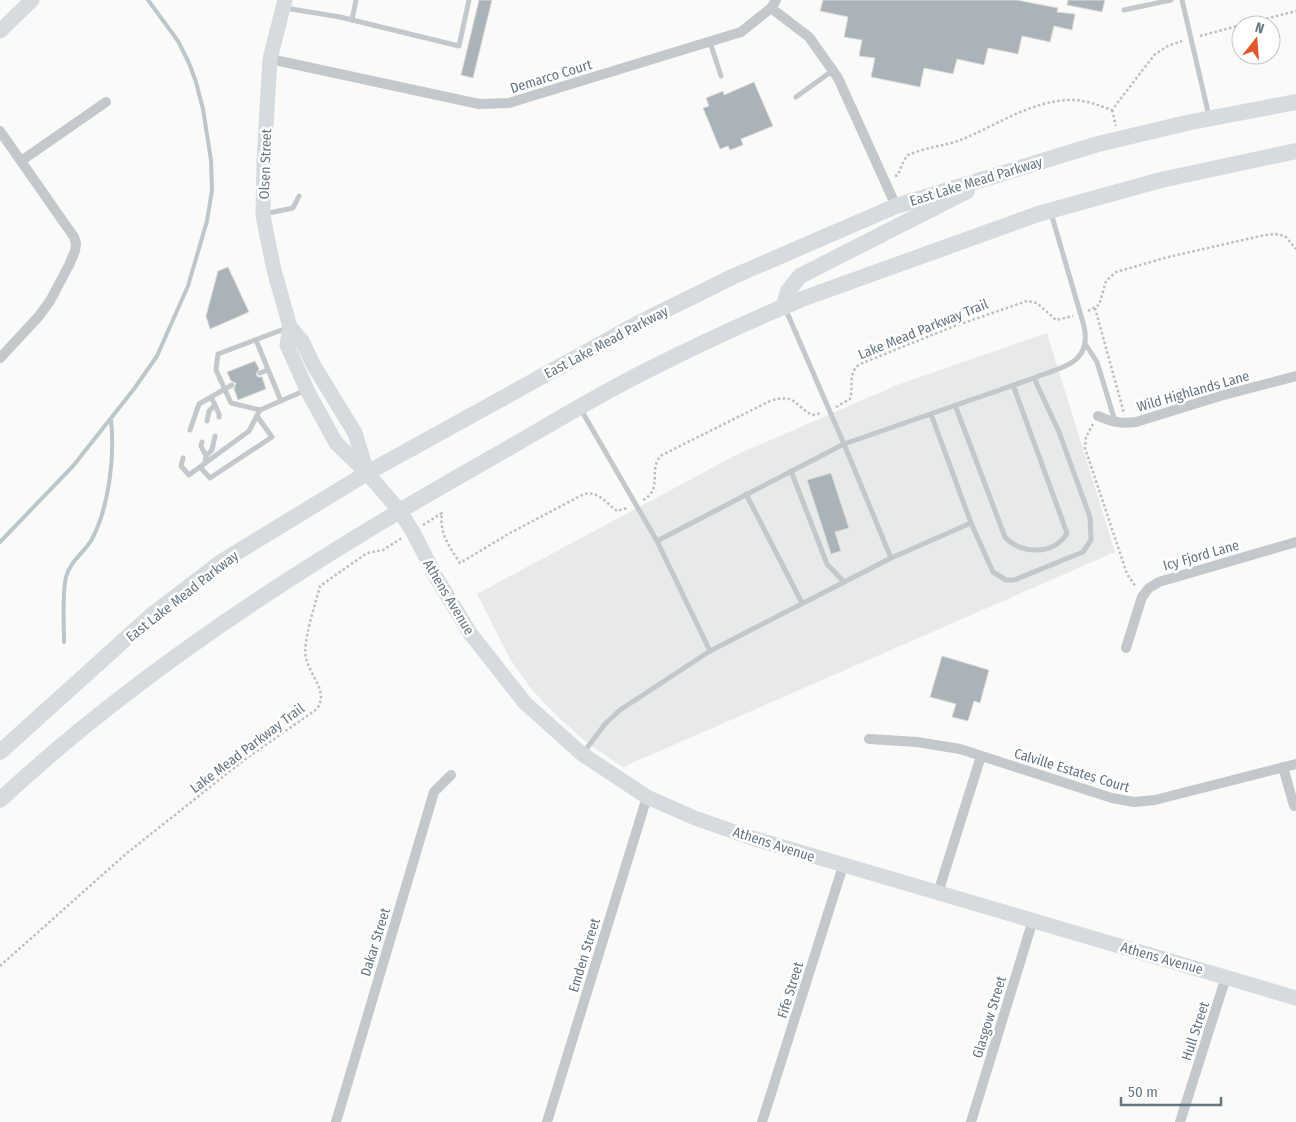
<svg xmlns="http://www.w3.org/2000/svg" width="1296" height="1122" font-family="'Fira Sans Condensed',sans-serif">
<rect width="100%" height="100%" fill="#fafaf8"/>
<polygon fill="#e8e9e9" points="1047,333 1115,552 623,767 590,745 560,719 533,691 510,659 477,594 736,455 897,385"/>
<g fill="none" stroke-linecap="round" stroke-linejoin="round">
<g stroke="#bbc7cb" stroke-width="4">
<polyline points="0,542 73,466 134,389 157,356 188,286 207,221 212,190 211,160 203,109 196,82 189,63 178,41 148,0"/>
<path d="M 64,642 C 64,624 62,593 66,577 C 70,561 85,552 92,539 C 109,507 115,456 111,420"/>
</g>
</g>
<g fill="#aab3b9" stroke="#dcdcda">
<polygon points="479,0 492,0 473,78 461,75"/>
<polygon points="823,0 1017,0 1058,8 1057,12 1075,14 1072,30 1054,26 1050,42 1022,36 1018,54 988,48 984,65 957,59 953,74 924,68 920,87 871,77 875,58 859,56 862,40 844,37 848,17 820,11"/>
<polygon points="1068,0 1105,0 1102,12 1067,5"/>
<polygon points="754,82 773,126 741,139 743,145 730,150 728,146 720,149 703,108 709,106 706,98 723,91 724,95"/>
<polygon points="228,267 249,312 210,329 206,316 218,271"/>
<polygon points="255,361 259,369 256,374 258,377 262,377 266,389 238,400 234,389 236,383 231,381 227,372"/>
<polygon points="831,473 849,528 835,532 841,551 831,554 807,480"/>
<polygon points="942,656 989,670 980,703 974,701 968,721 952,717 956,704 930,697"/>
</g>
<g fill="none" stroke-linecap="round" stroke-linejoin="round">
<g stroke="#bbbfc2" stroke-width="2.5" stroke-dasharray="2.5 2.5" stroke-linecap="butt">
<polyline points="1242,25 1296,11"/>
<polyline points="1200,36 1241,25"/>
<polyline points="1112,110 1116,126"/>
<path d="M 895,176 L 898,175 L 904,160 L 908,155 C 926,147 946,146 963,139 C 997,125 1033,100 1071,100 C 1085,100 1098,105 1112,110 L 1155,54 L 1168,46 L 1182,41"/>
<polyline points="1095,308 1124,413"/>
<polyline points="1088,311 1099,305 1106,281 1116,272 1168,257 1265,235 1275,234 1285,236 1296,249"/>
<path d="M 836,407 L 850,399 C 854,386 847,373 860,364 L 952,327 L 1027,301 L 1037,303 L 1056,320 L 1073,316"/>
<polyline points="1093,424 1086,437 1085,448 1127,574 1136,587"/>
<path d="M 643,500 C 664,489 647,468 662,455 L 770,401 C 795,393 794,405 812,415 L 822,413"/>
<path d="M 423,525 L 442,513 C 439,533 449,546 460,563 L 510,533 L 584,494 C 599,491 606,503 617,511 L 627,508"/>
<path d="M 0,966 L 127,853 L 244,760 L 317,709 C 329,691 310,676 306,658 C 302,643 316,602 320,586 L 367,553 L 383,550 L 402,538"/>
</g>
<g stroke="#c3c8cc" stroke-width="5">
<polyline points="1182,0 1209,116"/>
<polyline points="285,8 340,17 459,46 469,0"/>
<polyline points="1124,10 1171,0"/>
<polyline points="352,20 356,0"/>
<polyline points="710,42 721,76"/>
<polyline points="796,97 832,71"/>
<polyline points="264,214 293,208 299,196"/>
<polyline points="785,308 844,444 1034,378"/>
<polyline points="287,328 218,354 216,370 231,403 260,410 306,390"/>
<polyline points="256,340 281,401"/>
<polyline points="1086,345 1097,362 1115,421"/>
<polyline points="260,373 268,370"/>
<polyline points="215,405 219,414 219,417"/>
<path d="M 955,405 L 1005,537 C 1021,555 1055,555 1067,533 L 1013,385"/>
<polyline points="580,408 657,541 710,651"/>
<polyline points="931,414 971,523"/>
<polyline points="207,421 209,411 215,405 211,397"/>
<polyline points="190,430 199,404 232,385"/>
<polyline points="202,442 201,446 206,456"/>
<polyline points="183,458 181,466 189,475 249,431 260,410"/>
<polyline points="205,463 206,456 212,450 215,436"/>
<polyline points="200,467 210,478 272,437 257,416"/>
<polyline points="791,471 827,564 844,582"/>
<polyline points="746,494 802,603"/>
<polyline points="657,541 844,444 891,558"/>
<path d="M 584,752 L 605,724 L 620,710 L 710,651 L 891,558 L 971,523 L 993,572 L 1006,580 L 1014,580 L 1083,552 L 1091,540 L 1090,517 L 1059,432 L 1034,378 C 1063,366 1092,364 1084,326 L 1051,213"/>
</g>
<g stroke="#c3c8cc" stroke-width="10">
<polyline points="771,8 809,37 838,78 896,206"/>
<polyline points="270,59 479,104 509,103 741,32 771,8 776,0"/>
<polyline points="0,131 74,237 76,243 75,251 69,265 50,301 39,316 0,358"/>
<polyline points="21,161 106,102"/>
<path d="M 1098,416 C 1112,422 1121,424 1136,422 L 1220,396 L 1296,376"/>
<polyline points="1126,648 1142,597 1149,588 1159,582 1296,542"/>
<polyline points="869,739 917,742 960,749 1112,798 1134,802 1155,800 1296,764"/>
<polyline points="1283,767 1294,806"/>
<polyline points="938,893 981,756"/>
<polyline points="336,1122 434,792 451,775"/>
<polyline points="547,1122 647,797"/>
<polyline points="762,1122 843,866"/>
<polyline points="971,1122 1033,920"/>
<polyline points="1180,1122 1226,977"/>
</g>
<g stroke="#d6dbdf" stroke-width="15">
<polyline points="285,0 270,59 264,162 263,215 267,236 274,270 290,327 302,341 314,366 355,433 367,472"/>
<polyline points="0,31 32,0"/>
<polyline points="290,327 287,345 307,390 336,443 367,473 399,510 413,532 436,577 470,633 525,703 582,754 647,797 695,818 749,837 1296,998"/>
</g>
<g stroke="#d6dbdf" stroke-width="16">
<polyline points="784,306 788,291 800,276 967,191"/>
<polyline points="0,752 153,614 221,562 367,473 637,324 732,277 896,206 1098,144 1191,122 1296,102"/>
<path d="M 0,800 C 147,663 326,551 500,453 C 549,425 596,396 646,371 C 697,345 749,321 802,299 L 1038,214 L 1161,180 L 1296,151"/>
</g>
</g>
<g text-anchor="middle" stroke-width="5" stroke-linejoin="round" paint-order="stroke">
<g font-size="14" fill="#657683" stroke="#fff">
<text transform="translate(551 76) rotate(-17)" y="5">Demarco Court</text>
<text transform="translate(265 164) rotate(-88)" y="5">Olsen Street</text>
<text transform="translate(976 181) rotate(-17)" y="5">East Lake Mead Parkway</text>
<text transform="translate(923 329) rotate(-22)" y="5">Lake Mead Parkway Trail</text>
<text transform="translate(606 342) rotate(-28)" y="5">East Lake Mead Parkway</text>
<text transform="translate(1193 391) rotate(-16)" y="5">Wild Highlands Lane</text>
<text transform="translate(1201 555) rotate(-16)" y="5">Icy Fjord Lane</text>
<text transform="translate(182 596) rotate(-38)" y="5">East Lake Mead Parkway</text>
<text transform="translate(449 597) rotate(59)" y="5">Athens Avenue</text>
<text transform="translate(247 748) rotate(-37)" y="5">Lake Mead Parkway Trail</text>
<text transform="translate(1072 770) rotate(17)" y="5">Calville Estates Court</text>
<text transform="translate(774 844) rotate(18)" y="5">Athens Avenue</text>
<text transform="translate(375 942) rotate(-73)" y="5">Dakar Street</text>
<text transform="translate(584 955) rotate(-73)" y="5">Emden Street</text>
<text transform="translate(1162 958) rotate(16)" y="5">Athens Avenue</text>
<text transform="translate(790 990) rotate(-73)" y="5">Fife Street</text>
<text transform="translate(989 1017) rotate(-73)" y="5">Glasgow Street</text>
<text transform="translate(1195 1031) rotate(-72)" y="5">Hull Street</text>
</g>
</g>
<g transform="translate(1256 40) rotate(17)"><circle r="24" fill="#ffffff" stroke="#c1c8cd"/>
<path d="M0-4L9 19L0 12L-9 19Z" fill="#e4572e"/>
<text y="-8" font-size="14" font-weight="bold" text-anchor="middle" fill="#657683">N</text>
</g>
<path d="M1121 1097v8h100v-8" fill="none" stroke="#657683" stroke-width="2.5"/>
<text x="1128" y="1097" font-size="15" fill="#657683" stroke="#ffffff" stroke-width="4" paint-order="stroke">50 m</text>
</svg>
